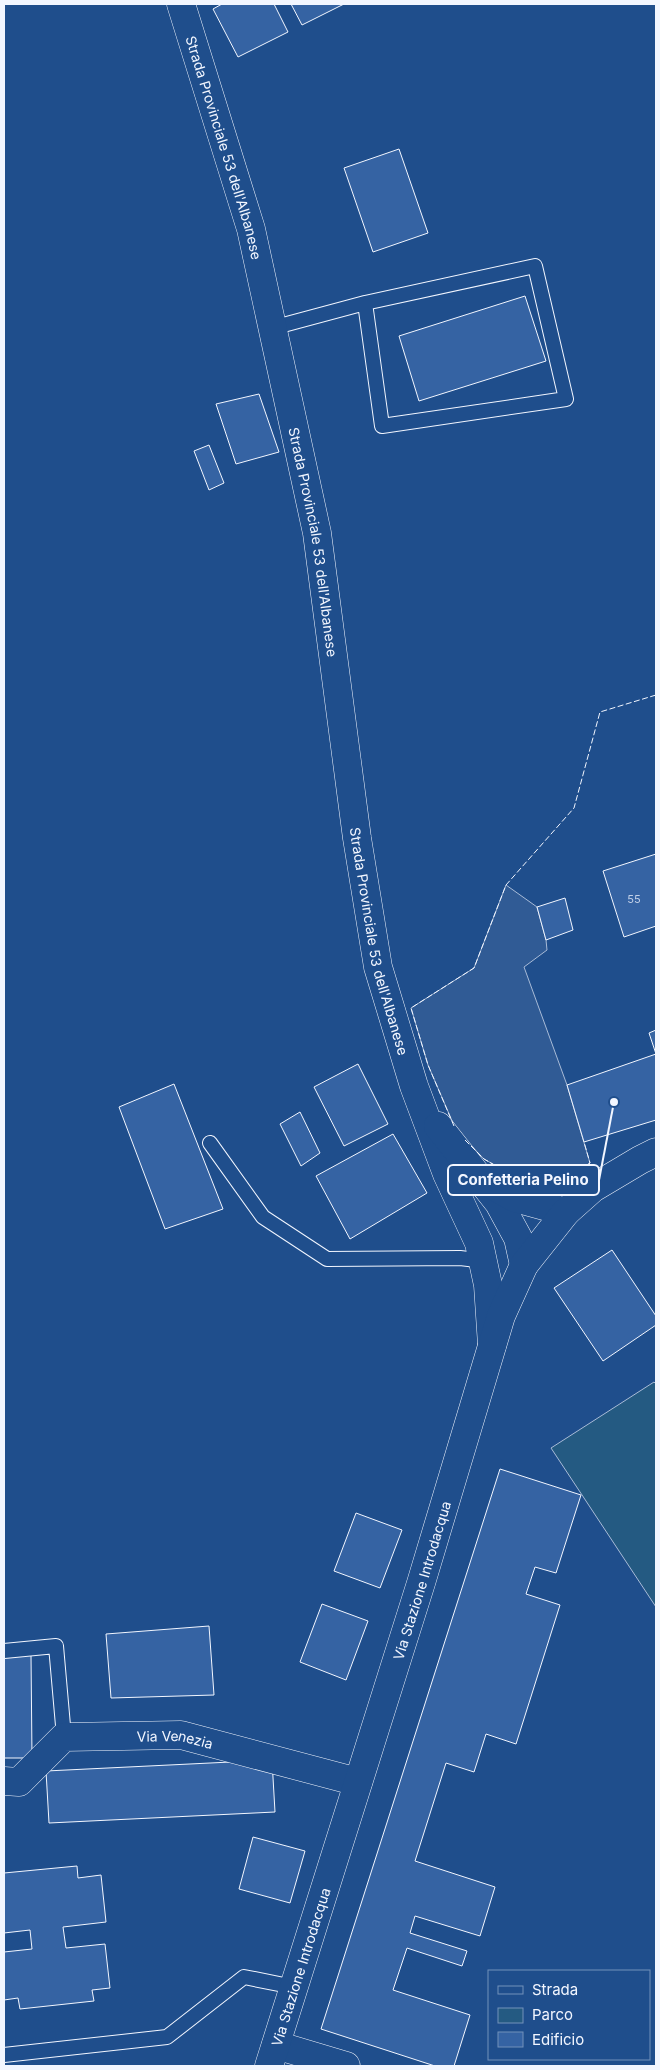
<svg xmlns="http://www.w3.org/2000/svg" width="660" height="2070" font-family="Inter,sans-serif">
	<rect width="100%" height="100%" fill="#1f4e8c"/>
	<polygon fill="#245a82" stroke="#a8bbd7" points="654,1382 656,1384 656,1607 551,1448"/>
	<polygon fill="#305b95" stroke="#a8bbd7" points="506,885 537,907 546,940 547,950 524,967 567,1085 590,1163 552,1189 526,1183 484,1159 456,1130 428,1065 411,1008 474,968"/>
	<g fill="#3563a3" stroke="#f2f6ff">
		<polygon points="222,4 274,4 288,32 238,57 213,9"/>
		<polygon points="291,4 344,4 302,25"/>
		<polygon points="399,149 428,233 373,252 344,168"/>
		<polygon points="525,296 546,361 419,401 399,336"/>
		<polygon points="259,394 279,452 236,464 216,404"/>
		<polygon points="209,445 224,483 209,490 194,451"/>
		<polygon points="656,854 656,926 624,937 603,871"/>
		<polygon points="565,898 573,930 546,940 537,907"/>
		<polygon points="656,1030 656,1120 584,1142 567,1085 656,1054 649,1033"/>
		<polygon points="358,1064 388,1124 344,1146 314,1087"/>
		<polygon points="174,1084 223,1209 165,1229 119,1107"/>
		<polygon points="300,1112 320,1153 301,1166 280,1124"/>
		<polygon points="393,1134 427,1193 350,1239 316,1176"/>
		<polygon points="612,1250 656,1316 656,1325 603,1361 554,1288"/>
		<polygon points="500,1469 581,1495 556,1573 535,1567 526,1594 560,1605 516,1744 486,1734 474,1772 446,1763 415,1861 495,1887 480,1936 415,1916 410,1933 467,1951 462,1966 407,1948 393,1990 470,2015 454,2066 435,2066 321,2029"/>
		<polygon points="356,1513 402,1530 380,1588 334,1571"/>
		<polygon points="322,1604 368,1621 346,1680 300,1662"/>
		<polygon points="209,1626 214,1695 111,1698 106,1634"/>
		<polygon points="4,1655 31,1655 32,1758 4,1758"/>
		<polygon points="272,1760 275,1812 49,1823 46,1771"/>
		<polygon points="253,1837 305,1851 290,1903 239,1889"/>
		<polygon points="77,1866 78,1878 101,1875 106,1922 63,1927 66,1948 105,1944 110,1988 92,1990 94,2001 20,2009 18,1998 4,2000 4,1952 32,1949 30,1930 4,1933 4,1873"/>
	</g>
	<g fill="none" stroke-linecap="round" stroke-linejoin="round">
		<defs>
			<g id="lane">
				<polyline points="272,328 365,303 535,266 566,399 382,426 365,303"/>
				<polyline points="210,1143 263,1217 327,1259 460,1258 485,1261"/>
				<polyline points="4,1651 56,1646 64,1737"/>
				<polyline points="4,2055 167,2037 244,1977 294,1987"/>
			</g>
			<g id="street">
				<path id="s1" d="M 4,1781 L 19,1782 L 64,1737 L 181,1735 L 358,1782"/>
				<polyline points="276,2045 346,2066"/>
			</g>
			<g id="secondary">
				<path id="s2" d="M 181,4 L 251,229 L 317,533 L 357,838 L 378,967 L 414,1086 L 447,1174 L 479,1243 L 488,1285 L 492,1345"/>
				<polyline points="438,1126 499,1203 518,1238 524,1265"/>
				<polyline points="487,1182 515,1198 566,1212"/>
			</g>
			<g id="primary">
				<path id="s3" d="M 269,2066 L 421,1583 L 501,1316 L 524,1265 L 566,1212 L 593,1188 L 640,1160 L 656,1152"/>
			</g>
		</defs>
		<use href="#lane" stroke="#f2f6ff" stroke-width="16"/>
		<use href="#street" stroke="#f2f6ff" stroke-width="29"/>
		<use href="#secondary" stroke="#f2f6ff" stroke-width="29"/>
		<use href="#primary" stroke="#f2f6ff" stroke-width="29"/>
		<use href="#lane" stroke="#1f4e8c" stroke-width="14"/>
		<use href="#street" stroke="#1f4e8c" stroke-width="28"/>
		<use href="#secondary" stroke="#1f4e8c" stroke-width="28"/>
		<use href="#primary" stroke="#1f4e8c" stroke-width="28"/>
		<g stroke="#f2f6ff" stroke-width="1" stroke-dasharray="6 2.5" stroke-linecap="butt">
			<polyline points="454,1126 428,1065 411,1008 474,968 506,885 574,808 600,712 656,695"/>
			<polyline points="465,1140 484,1159 526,1183 552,1189 590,1163 584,1142"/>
		</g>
	</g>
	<g text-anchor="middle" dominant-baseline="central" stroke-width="4" stroke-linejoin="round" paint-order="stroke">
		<g font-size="11" fill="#c3d1e8">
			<text x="634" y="899">55</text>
		</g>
		<g font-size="14" fill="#f2f6ff" stroke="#1f4e8c">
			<text stroke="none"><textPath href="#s2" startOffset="150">Strada Provinciale 53 dell'Albanese</textPath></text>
			<text stroke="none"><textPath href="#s2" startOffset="555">Strada Provinciale 53 dell'Albanese</textPath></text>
			<text stroke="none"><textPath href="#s2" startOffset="960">Strada Provinciale 53 dell'Albanese</textPath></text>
			<text stroke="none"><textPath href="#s3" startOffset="509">Via Stazione Introdacqua</textPath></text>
			<text stroke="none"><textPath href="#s1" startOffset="190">Via Venezia</textPath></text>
			<text stroke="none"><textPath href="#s3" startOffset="104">Via Stazione Introdacqua</textPath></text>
		</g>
	</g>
	<path fill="none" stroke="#f2f6ff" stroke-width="2" d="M614 1102L599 1180"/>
	<circle fill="#f2f6ff" stroke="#1f4e8c" stroke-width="2" cx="614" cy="1102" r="5"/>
	<rect fill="#1f4e8c" stroke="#f2f6ff" stroke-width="2" x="448" y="1165" width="151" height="30" rx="5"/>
	<g font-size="15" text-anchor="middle" font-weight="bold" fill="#f2f6ff">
		<text x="523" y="1185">Confetteria Pelino</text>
	</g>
	<rect width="660" height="2070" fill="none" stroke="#f2f6ff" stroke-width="10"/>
	<rect x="488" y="1970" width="162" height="90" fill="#1f4e8c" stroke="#7391ba"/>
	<rect x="498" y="1986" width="25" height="8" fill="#1f4e8c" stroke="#7391ba"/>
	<text x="532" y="1995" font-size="15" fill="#f2f6ff">Strada</text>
	<rect x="498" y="2008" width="25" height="15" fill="#245a82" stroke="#7391ba"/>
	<text x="532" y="2020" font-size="15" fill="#f2f6ff">Parco</text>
	<rect x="498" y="2032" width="25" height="15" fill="#3563a3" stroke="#7391ba"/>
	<text x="532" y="2045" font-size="15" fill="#f2f6ff">Edificio</text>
</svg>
